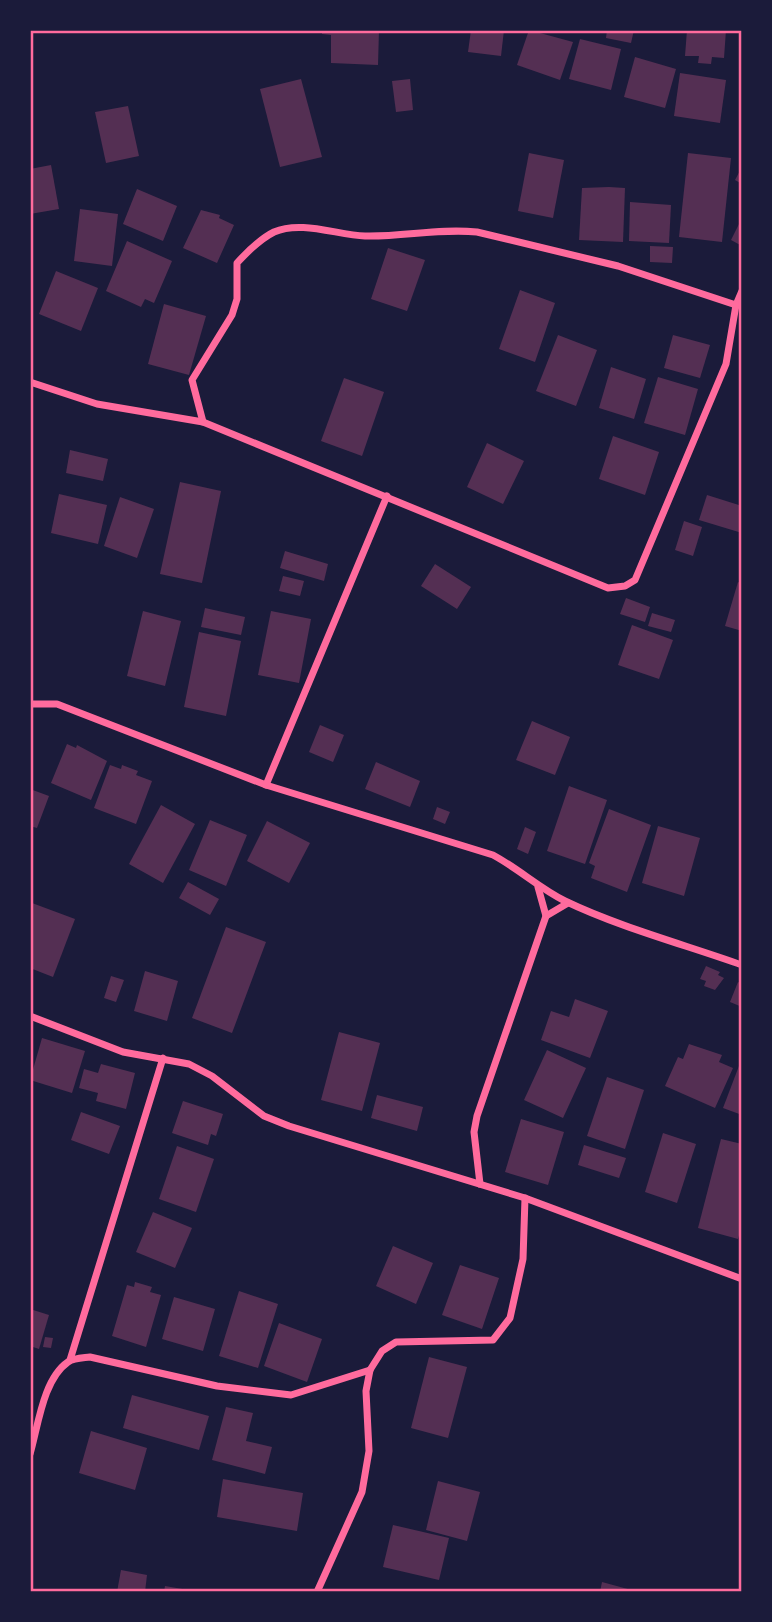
<svg xmlns="http://www.w3.org/2000/svg" width="772" height="1622" font-family="Commissioner,sans-serif">
	<rect width="100%" height="100%" fill="#1b1b3a"/>
	<g fill="#542f53">
		<polygon points="322,30 379,30 378,65 331,63 331,35 322,34"/>
		<polygon points="471,30 504,30 501,56 468,52"/>
		<polygon points="529,30 573,42 560,80 517,65"/>
		<polygon points="607,30 634,30 631,43 606,38"/>
		<polygon points="687,30 726,30 724,58 712,57 711,64 698,63 699,56 685,56"/>
		<polygon points="580,39 621,49 611,90 569,79"/>
		<polygon points="635,57 676,69 665,108 624,97"/>
		<polygon points="680,73 726,80 720,123 674,116"/>
		<polygon points="301,79 322,157 280,167 260,89"/>
		<polygon points="410,79 413,110 396,112 392,81"/>
		<polygon points="128,106 139,156 106,163 95,112"/>
		<polygon points="529,153 564,160 553,218 518,211"/>
		<polygon points="688,153 731,158 722,242 679,237"/>
		<polygon points="51,165 59,209 30,214 30,169"/>
		<polygon points="742,167 742,184 735,180"/>
		<polygon points="609,187 625,188 623,242 579,240 582,188"/>
		<polygon points="137,189 177,206 163,241 123,224"/>
		<polygon points="630,202 671,205 669,243 629,241"/>
		<polygon points="80,209 118,214 112,266 74,261"/>
		<polygon points="201,210 220,215 219,218 234,225 217,263 183,248"/>
		<polygon points="742,218 742,246 731,240"/>
		<polygon points="127,241 172,261 154,303 145,299 141,307 106,291"/>
		<polygon points="650,246 673,247 672,263 650,262"/>
		<polygon points="388,248 425,260 407,311 371,299"/>
		<polygon points="56,271 98,288 81,331 39,314"/>
		<polygon points="520,290 555,303 535,362 499,349"/>
		<polygon points="164,304 206,316 189,375 148,364"/>
		<polygon points="558,335 597,350 576,406 536,391"/>
		<polygon points="673,335 710,345 700,378 664,368"/>
		<polygon points="611,367 646,379 634,419 599,408"/>
		<polygon points="658,377 698,389 685,435 644,423"/>
		<polygon points="344,378 384,392 362,456 321,441"/>
		<polygon points="613,436 659,452 645,495 599,479"/>
		<polygon points="487,443 524,461 503,504 467,487"/>
		<polygon points="70,450 108,459 103,481 66,473"/>
		<polygon points="180,482 221,491 202,583 160,574"/>
		<polygon points="59,494 107,505 98,544 51,533"/>
		<polygon points="707,495 742,506 742,533 699,520"/>
		<polygon points="120,497 154,509 137,558 104,546"/>
		<polygon points="684,521 702,527 693,556 675,550"/>
		<polygon points="285,551 328,564 324,581 280,568"/>
		<polygon points="435,564 471,587 457,609 421,586"/>
		<polygon points="283,576 304,581 300,596 279,591"/>
		<polygon points="738,582 742,584 742,631 725,626"/>
		<polygon points="626,598 650,607 645,622 620,614"/>
		<polygon points="205,608 245,617 241,635 201,627"/>
		<polygon points="143,611 181,621 165,686 127,676"/>
		<polygon points="271,611 311,619 299,683 258,675"/>
		<polygon points="652,613 675,620 671,632 648,626"/>
		<polygon points="632,625 673,640 659,679 618,665"/>
		<polygon points="199,632 241,641 226,716 184,707"/>
		<polygon points="532,721 570,737 555,775 516,760"/>
		<polygon points="320,725 344,735 333,762 309,752"/>
		<polygon points="67,744 76,748 77,745 107,761 91,800 51,783"/>
		<polygon points="376,762 420,781 410,807 365,789"/>
		<polygon points="110,765 121,769 122,765 138,771 136,775 152,781 136,824 94,808"/>
		<polygon points="569,786 607,800 585,864 547,851"/>
		<polygon points="30,789 49,796 37,828 30,826"/>
		<polygon points="161,805 195,824 163,883 129,864"/>
		<polygon points="437,807 450,812 445,824 433,819"/>
		<polygon points="609,809 651,825 627,892 591,878 595,866 589,863"/>
		<polygon points="210,820 247,835 226,886 189,870"/>
		<polygon points="267,821 310,843 289,883 247,861"/>
		<polygon points="658,826 700,838 684,896 642,883"/>
		<polygon points="525,827 536,832 528,854 517,849"/>
		<polygon points="188,882 219,899 210,915 179,898"/>
		<polygon points="32,903 75,919 53,977 30,968"/>
		<polygon points="226,927 266,942 232,1033 192,1018"/>
		<polygon points="706,966 720,972 718,975 724,978 715,990 704,986 706,981 700,979"/>
		<polygon points="145,971 178,981 167,1021 134,1011"/>
		<polygon points="111,976 124,980 116,1002 104,998"/>
		<polygon points="738,982 742,984 742,1007 730,1002"/>
		<polygon points="575,999 608,1011 590,1058 541,1040 551,1011 569,1017"/>
		<polygon points="339,1032 380,1043 362,1111 321,1100"/>
		<polygon points="42,1038 85,1051 72,1093 30,1080"/>
		<polygon points="689,1044 722,1055 719,1062 733,1068 715,1108 665,1086 678,1057 683,1059"/>
		<polygon points="547,1050 586,1068 563,1118 524,1100"/>
		<polygon points="742,1058 742,1115 723,1108"/>
		<polygon points="101,1064 135,1073 126,1109 96,1101 98,1093 79,1088 84,1069 98,1073"/>
		<polygon points="607,1077 644,1090 625,1149 587,1136"/>
		<polygon points="377,1095 423,1107 417,1131 371,1118"/>
		<polygon points="183,1101 223,1114 216,1136 211,1134 208,1145 172,1133"/>
		<polygon points="81,1112 120,1126 109,1154 71,1140"/>
		<polygon points="521,1119 564,1132 548,1185 505,1172"/>
		<polygon points="663,1133 696,1144 677,1203 645,1192"/>
		<polygon points="721,1139 742,1144 742,1224 738,1239 698,1228"/>
		<polygon points="584,1145 626,1158 619,1178 578,1165"/>
		<polygon points="177,1146 214,1159 196,1212 159,1199"/>
		<polygon points="153,1212 192,1228 175,1268 136,1252"/>
		<polygon points="393,1246 433,1263 416,1304 376,1286"/>
		<polygon points="460,1265 499,1278 482,1329 442,1315"/>
		<polygon points="135,1282 152,1287 150,1292 161,1295 146,1347 112,1336 127,1285 134,1287"/>
		<polygon points="239,1291 278,1304 258,1368 219,1356"/>
		<polygon points="174,1297 215,1309 203,1351 162,1339"/>
		<polygon points="30,1309 49,1315 39,1349 30,1346"/>
		<polygon points="279,1323 322,1339 307,1382 264,1366"/>
		<polygon points="45,1337 53,1338 51,1348 43,1347"/>
		<polygon points="429,1357 467,1367 448,1438 411,1428"/>
		<polygon points="132,1395 209,1416 199,1450 123,1428"/>
		<polygon points="226,1407 253,1413 246,1441 272,1447 265,1474 212,1460"/>
		<polygon points="91,1431 147,1448 135,1490 79,1473"/>
		<polygon points="223,1479 303,1493 297,1531 217,1517"/>
		<polygon points="438,1481 480,1492 467,1541 426,1530"/>
		<polygon points="393,1525 449,1538 439,1580 383,1567"/>
		<polygon points="121,1570 147,1575 145,1592 117,1592"/>
		<polygon points="602,1582 635,1591 635,1592 600,1592"/>
		<polygon points="165,1586 194,1591 194,1592 164,1592"/>
	</g>
	<g fill="none" stroke-linecap="round" stroke-linejoin="round">
		<g stroke="#ff6b9d" stroke-width="7">
			<polyline points="30,382 97,404 203,422 608,588 625,586 635,580 726,364 736,305 742,291"/>
			<path d="M 203,422 L 192,380 L 232,315 L 237,299 L 237,263 C 248,251 260,239 274,232 C 301,220 337,235 365,236 C 403,237 439,228 477,232 L 618,266 L 736,305"/>
			<path d="M 30,704 L 57,704 L 266,785 L 493,855 C 519,869 539,888 565,901 C 619,927 686,945 742,965"/>
			<polyline points="266,785 387,496"/>
			<polyline points="546,916 568,903"/>
			<polyline points="30,1016 123,1052 189,1064 212,1076 264,1116 289,1126 525,1198 742,1279"/>
			<polyline points="480,1184 474,1132 477,1116 546,916 538,887"/>
			<polyline points="70,1360 163,1058"/>
			<path d="M 30,1454 C 38,1427 43,1379 68,1362 C 74,1358 83,1358 90,1357 L 217,1386 L 291,1395 L 370,1370"/>
			<polyline points="317,1592 362,1492 369,1451 366,1391 370,1370 382,1351 396,1342 493,1340 510,1318 523,1259 525,1198"/>
		</g>
	</g>
	<rect width="772" height="1622" fill="none" stroke="#1b1b3a" stroke-width="63"/>
	<rect x="32" y="32" width="708" height="1558" fill="none" stroke="#ff6b9d" stroke-width="2.5"/>
</svg>
